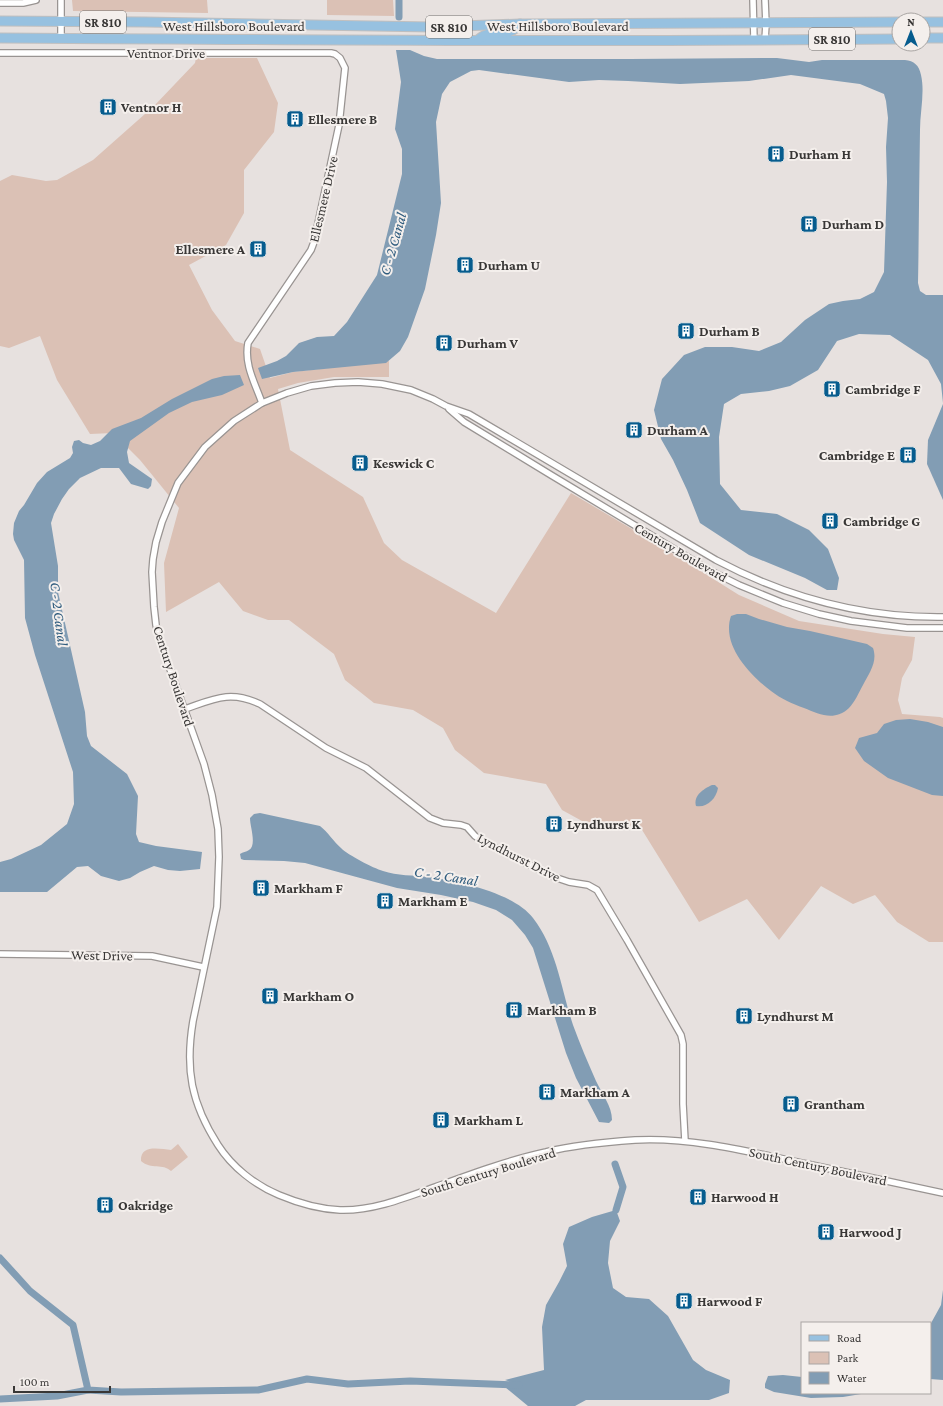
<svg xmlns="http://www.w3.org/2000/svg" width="943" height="1406" font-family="'Crimson Pro',serif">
	<rect width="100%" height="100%" fill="#e7e1df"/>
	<g fill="#dbc1b5">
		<polygon points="72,0 207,0 208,13 73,11"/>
		<polygon points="327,0 393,0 394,16 327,15"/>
		<polygon points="196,58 257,58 278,103 274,132 244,170 244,213 226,245 189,265 212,310 235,341 260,349 270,378 293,372 389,361 389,377 334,377 298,383 278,389 290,450 363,497 384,543 402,560 496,613 571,493 659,545 739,595 799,621 883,634 915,637 912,660 902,678 898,700 902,714 940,717 943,718 943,942 929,942 897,922 875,895 853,904 821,886 779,940 747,899 699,922 639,825 593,827 562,810 546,784 484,773 455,750 443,728 413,710 374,703 345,680 334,654 289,620 268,620 243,611 219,582 166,612 164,563 179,508 140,460 113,433 90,434 57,380 40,336 9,348 0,346 0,181 12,175 46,181 57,180 93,160 154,106 195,63"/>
		<path d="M 178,1144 L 188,1157 L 171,1171 C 163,1163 151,1170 141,1161 C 140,1144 160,1149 171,1150 Z"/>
	</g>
	<g fill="#829db4">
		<path d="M 396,50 L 410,50 L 424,56 L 437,59 L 630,59 L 777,58 L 809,62 L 822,60 L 905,60 C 914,61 919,65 921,75 C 925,92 920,112 920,130 C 919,181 919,232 918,283 L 920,291 L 926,295 L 943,295 L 943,403 L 941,384 L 928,360 L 890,335 L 859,334 L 837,341 L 818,370 L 790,386 L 769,391 L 741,394 L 724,404 L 719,437 L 720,484 L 741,510 L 777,514 L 809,530 L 828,549 L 839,578 L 837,590 L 827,590 L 805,578 L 749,555 L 700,523 L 687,490 L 673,460 L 661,439 L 654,410 L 662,379 L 684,355 L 705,347 L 732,347 L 759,351 L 781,342 L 805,320 L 829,304 L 843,301 L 860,299 L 874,292 L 884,272 L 887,182 L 886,147 L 888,118 L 886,101 L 884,94 L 860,84 L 791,75 L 749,81 L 680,84 L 628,81 L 599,80 L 569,82 L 479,70 L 471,71 L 450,82 L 442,94 L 436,122 L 441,203 L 436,235 L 425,289 L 408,337 L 400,351 L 386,363 L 293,372 L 262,379 L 258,368 L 277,361 L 286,356 L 299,343 L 317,337 L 334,336 L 347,322 L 377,275 L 402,174 L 402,149 L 395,129 L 401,82 Z"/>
		<polygon points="240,375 244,385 222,395 192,402 169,413 130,441 127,452 129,463 152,479 151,486 148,489 131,484 119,468 101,468 80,478 69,489 62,499 54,514 51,523 58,566 58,592 85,712 87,736 91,746 127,774 138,796 136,834 139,842 156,846 202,852 200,869 180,871 168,870 154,866 140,872 130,878 119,881 101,876 88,866 77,867 47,892 0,892 0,862 11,859 41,845 67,824 74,804 73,772 35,655 25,618 24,560 14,540 13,534 14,523 19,511 24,505 37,483 47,472 70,458 73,453 72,447 74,441 79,440 83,443 91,445 100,441 112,429 141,418 172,399 212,379 224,376"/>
		<polygon points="943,404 943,500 927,464 928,440"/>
		<path d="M 737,614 L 746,614 L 759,619 L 787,627 L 810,631 L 867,644 L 873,648 C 878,662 869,673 863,685 C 859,692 855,702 849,708 C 834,722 819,714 804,708 C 793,704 781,699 771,691 C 750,675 721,645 731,616 Z"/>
		<polygon points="910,719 928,722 943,727 943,796 932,795 888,778 864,761 855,748 859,738 877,733 884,724 896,720"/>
		<path d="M 712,785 L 715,785 L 718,788 C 716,799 707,808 696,806 C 693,796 703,789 712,785 Z"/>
		<path d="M 260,813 L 320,826 C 328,832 333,841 341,848 C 348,855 373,868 383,871 C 397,876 414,875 428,877 C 459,881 514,893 533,918 C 557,949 561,989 573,1025 C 580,1044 588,1063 596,1081 C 602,1094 612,1106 612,1120 L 609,1123 L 599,1122 L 576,1078 L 566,1053 L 533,948 L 525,935 L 512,920 L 496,910 L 473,902 L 441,895 L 397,888 L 305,863 L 284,861 L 244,860 L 241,859 L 240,854 C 243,852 246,852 249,850 C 257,845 250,827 250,818 L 254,814 Z"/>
		<polygon points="616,1210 620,1221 610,1241 608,1263 613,1288 626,1297 649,1299 668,1316 693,1360 706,1370 730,1380 729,1393 709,1400 586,1400 575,1406 528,1406 505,1387 518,1386 519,1385 505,1380 544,1370 542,1327 546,1305 559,1282 567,1266 563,1244 569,1227 592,1217"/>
		<polygon points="943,1290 943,1380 930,1379 930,1325 941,1305"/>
		<polygon points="783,1375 802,1377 802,1393 867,1393 843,1397 811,1398 774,1392 765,1388 765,1384 768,1376"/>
	</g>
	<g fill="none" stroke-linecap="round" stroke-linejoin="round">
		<g stroke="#829db4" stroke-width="7">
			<polyline points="399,17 399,0"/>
			<polyline points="615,1164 623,1187 616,1210"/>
			<polyline points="0,1258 30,1291 73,1325 88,1390 121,1392 258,1390 307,1379 348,1384 410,1381 519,1385"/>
			<polyline points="0,1399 57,1396 88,1390"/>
		</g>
		<defs>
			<g id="minor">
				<polyline points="61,0 61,38"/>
				<polyline points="753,0 754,40"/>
				<polyline points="0,3 23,3 36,0"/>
				<polyline points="765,40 766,24 765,0"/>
				<path d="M 0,53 L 331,53 L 335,54 L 340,58 L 345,68 L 339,125 L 314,242 L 311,250 L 248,343 C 244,365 255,383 262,403"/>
				<polyline points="449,409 464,422 551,475 709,570 739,585 783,603 819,614 851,621 907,628 943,628"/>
				<path d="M 943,617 C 862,618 788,598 716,560 L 469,414 L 446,406 L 433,399 L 411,390 L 382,384 L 358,382 L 335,383 L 311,386 L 287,393 L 262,403 L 234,421 L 205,447 L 178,483 L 162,522 L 156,542 L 153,559 L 152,572 L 154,607 L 156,625 L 161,644 L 204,764 L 212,795 L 218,829 L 219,857 L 217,907 L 193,1021 C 185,1069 191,1103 218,1145 C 232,1167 255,1185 279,1195 C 298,1203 319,1209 340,1210 C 372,1211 405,1198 435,1187 C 471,1174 509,1160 546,1152 C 574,1145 605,1142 635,1140 C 693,1137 750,1152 807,1164 C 852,1174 898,1183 943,1193"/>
				<path d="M 185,709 C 214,699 230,690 260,704 L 326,748 L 366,768 L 430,818 L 443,823 L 461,825 L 467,827 L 475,836 L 484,842 L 554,877 L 569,882 L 588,885 L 597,890 L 627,940 L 681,1035 L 683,1044 L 683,1104 L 685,1141"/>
				<polyline points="0,954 152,956 203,967"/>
			</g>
			<g id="primary">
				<polyline points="0,21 145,22 432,27 520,24 899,22"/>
				<polyline points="923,22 943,22"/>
				<path d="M 0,38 C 300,40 599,42 899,39"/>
				<polyline points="923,38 943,38"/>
				<path d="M 479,39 C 492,27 507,40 520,24"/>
			</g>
		</defs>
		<use href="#minor" stroke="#999492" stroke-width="8"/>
		<use href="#primary" stroke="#c0bfbf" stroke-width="11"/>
		<use href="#minor" stroke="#fff" stroke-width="5.5"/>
		<use href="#primary" stroke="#97c1e0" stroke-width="9"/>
	</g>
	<defs>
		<symbol id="building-square" viewBox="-11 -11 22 22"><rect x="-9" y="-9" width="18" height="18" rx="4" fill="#065c8e" stroke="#f4efec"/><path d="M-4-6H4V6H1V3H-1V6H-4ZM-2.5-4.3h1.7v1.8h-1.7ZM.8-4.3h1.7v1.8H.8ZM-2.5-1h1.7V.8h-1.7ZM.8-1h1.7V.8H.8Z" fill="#fff"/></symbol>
	</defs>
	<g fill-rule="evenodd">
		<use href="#building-square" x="98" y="97" width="20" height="20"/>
		<use href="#building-square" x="285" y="109" width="20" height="20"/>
		<use href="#building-square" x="766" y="144" width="20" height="20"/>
		<use href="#building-square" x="799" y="214" width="20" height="20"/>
		<use href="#building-square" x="248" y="239" width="20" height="20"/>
		<use href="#building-square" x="455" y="255" width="20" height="20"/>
		<use href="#building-square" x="676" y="321" width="20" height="20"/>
		<use href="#building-square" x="434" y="333" width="20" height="20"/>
		<use href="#building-square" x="822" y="379" width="20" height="20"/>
		<use href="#building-square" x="624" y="420" width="20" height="20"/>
		<use href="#building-square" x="898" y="445" width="20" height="20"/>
		<use href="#building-square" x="350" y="453" width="20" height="20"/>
		<use href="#building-square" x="820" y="511" width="20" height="20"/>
		<use href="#building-square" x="544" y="814" width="20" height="20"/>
		<use href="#building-square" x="251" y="878" width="20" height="20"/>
		<use href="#building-square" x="375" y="891" width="20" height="20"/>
		<use href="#building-square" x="260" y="986" width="20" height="20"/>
		<use href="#building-square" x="504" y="1000" width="20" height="20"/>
		<use href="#building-square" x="734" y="1006" width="20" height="20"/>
		<use href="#building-square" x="537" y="1082" width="20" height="20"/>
		<use href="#building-square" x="781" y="1094" width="20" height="20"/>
		<use href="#building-square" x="431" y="1110" width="20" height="20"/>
		<use href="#building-square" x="688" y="1187" width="20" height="20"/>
		<use href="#building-square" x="95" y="1195" width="20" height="20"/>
		<use href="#building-square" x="816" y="1222" width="20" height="20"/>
		<use href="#building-square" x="674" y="1291" width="20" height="20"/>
	</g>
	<g text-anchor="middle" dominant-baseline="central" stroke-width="4" stroke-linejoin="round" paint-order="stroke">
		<g fill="#f4efec" stroke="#716e6d" stroke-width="1">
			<rect x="80" y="11" width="46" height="22" rx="3"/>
			<rect x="426" y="16" width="46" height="22" rx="3"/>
			<rect x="809" y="28" width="46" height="22" rx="3"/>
		</g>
		<g font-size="13" font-weight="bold" fill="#393736">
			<text x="103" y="22">SR 810</text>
			<text x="449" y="27">SR 810</text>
			<text x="832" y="39">SR 810</text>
		</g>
		<g font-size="14" fill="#393736" stroke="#f4efec">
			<text x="234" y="26">West Hillsboro Boulevard</text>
			<text x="558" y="26">West Hillsboro Boulevard</text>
			<text x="166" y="53">Ventnor Drive</text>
			<text transform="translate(323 199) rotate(-77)">Ellesmere Drive</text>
			<text transform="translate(681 552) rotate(30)">Century Boulevard</text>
			<text transform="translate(174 676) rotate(72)">Century Boulevard</text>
			<text transform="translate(519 857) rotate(27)">Lyndhurst Drive</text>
			<text transform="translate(102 955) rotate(1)">West Drive</text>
			<text transform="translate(818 1166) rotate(12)">South Century Boulevard</text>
			<text transform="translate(488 1172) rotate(-17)">South Century Boulevard</text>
		</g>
		<g font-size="14" font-weight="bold" fill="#393736" stroke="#f4efec" text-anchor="start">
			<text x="121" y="107">Ventnor H</text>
			<text x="308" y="119">Ellesmere B</text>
			<text x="789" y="154">Durham H</text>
			<text x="822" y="224">Durham D</text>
			<text x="245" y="249" text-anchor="end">Ellesmere A</text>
			<text x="478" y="265">Durham U</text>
			<text x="699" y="331">Durham B</text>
			<text x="457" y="343">Durham V</text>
			<text x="845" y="389">Cambridge F</text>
			<text x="647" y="430">Durham A</text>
			<text x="895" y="455" text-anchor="end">Cambridge E</text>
			<text x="373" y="463">Keswick C</text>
			<text x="843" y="521">Cambridge G</text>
			<text x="567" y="824">Lyndhurst K</text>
			<text x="274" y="888">Markham F</text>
			<text x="398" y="901">Markham E</text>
			<text x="283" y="996">Markham O</text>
			<text x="527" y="1010">Markham B</text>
			<text x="757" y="1016">Lyndhurst M</text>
			<text x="560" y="1092">Markham A</text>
			<text x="804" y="1104">Grantham</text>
			<text x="454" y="1120">Markham L</text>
			<text x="711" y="1197">Harwood H</text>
			<text x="118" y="1205">Oakridge</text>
			<text x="839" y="1232">Harwood J</text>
			<text x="697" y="1301">Harwood F</text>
		</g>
		<g font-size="15" font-style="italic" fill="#2f5c7e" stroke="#f4efec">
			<text transform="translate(393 244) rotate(-74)">C - 2 Canal</text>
			<text transform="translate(59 614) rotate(83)">C - 2 Canal</text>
			<text transform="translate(446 876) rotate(9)">C - 2 Canal</text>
		</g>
	</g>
	<rect x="801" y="1322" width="130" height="72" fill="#f4efec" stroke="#a9a5a3"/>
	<rect x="809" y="1335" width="20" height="6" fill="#97c1e0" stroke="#a9a5a3"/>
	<text x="837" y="1342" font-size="12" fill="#393736">Road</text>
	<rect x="809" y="1352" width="20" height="12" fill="#dbc1b5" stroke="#a9a5a3"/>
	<text x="837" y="1362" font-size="12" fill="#393736">Park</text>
	<rect x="809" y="1372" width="20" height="12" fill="#829db4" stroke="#a9a5a3"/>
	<text x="837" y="1382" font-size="12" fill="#393736">Water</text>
	<g transform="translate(911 32)"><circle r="19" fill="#f4efec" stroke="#a9a5a3"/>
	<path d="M0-3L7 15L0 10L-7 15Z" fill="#065c8e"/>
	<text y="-6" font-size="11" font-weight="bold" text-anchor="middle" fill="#393736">N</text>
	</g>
	<path d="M14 1386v6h96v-6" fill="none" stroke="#393736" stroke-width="2"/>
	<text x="20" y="1386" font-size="12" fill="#393736" stroke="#f4efec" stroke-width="3" paint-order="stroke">100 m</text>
</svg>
